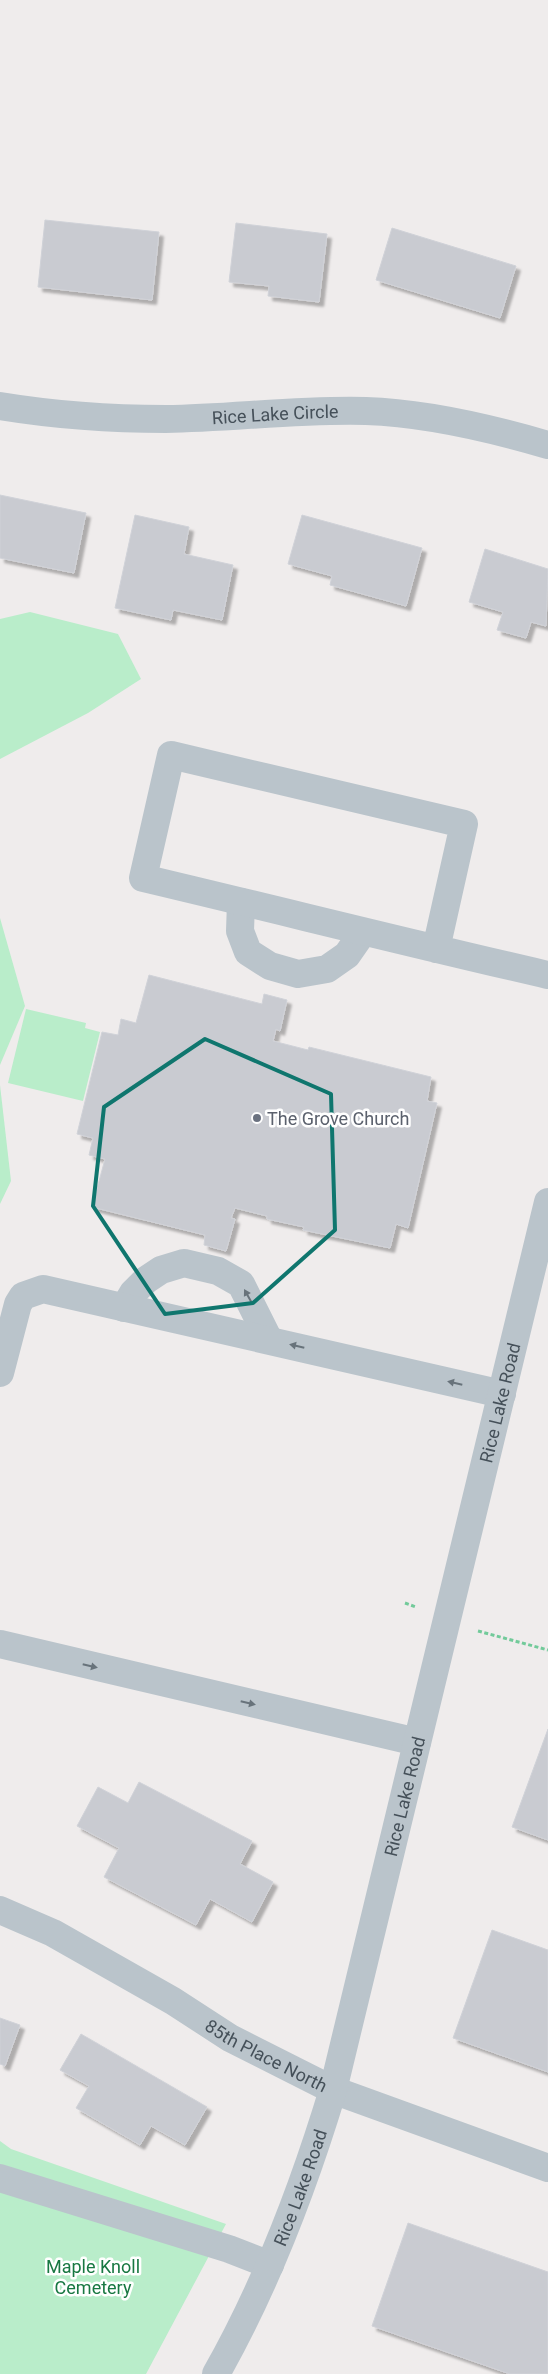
<svg xmlns="http://www.w3.org/2000/svg" width="548" height="2374" font-family="Roboto,sans-serif">
	<defs>
		<filter id="shadow"><feDropShadow dx="4.5" dy="4.5" stdDeviation="1" flood-color="#0004"/></filter>
	</defs>
	<rect width="100%" height="100%" fill="#efecec"/>
	<g fill="#b9edca">
		<polygon points="30,612 118,634 141,679 88,713 0,759 0,619"/>
		<polygon points="0,918 25,1006 0,1065"/>
		<polygon points="26,1009 86,1023 85,1028 100,1032 83,1101 8,1083"/>
		<polygon points="0,1085 11,1181 0,1204"/>
		<polygon points="0,2141 11,2149 226,2224 146,2374 0,2374"/>
	</g>
	<g fill="#c9cbd1" stroke="#d0d2d8" filter="url(#shadow)">
		<polygon points="45,220 159,232 152,300 38,287"/>
		<polygon points="236,223 327,234 319,302 268,296 269,286 229,282"/>
		<polygon points="392,228 516,266 500,318 376,280"/>
		<polygon points="0,495 86,513 74,573 0,558"/>
		<polygon points="135,515 189,527 184,554 233,565 222,620 173,610 171,620 115,608"/>
		<polygon points="302,515 422,548 406,606 330,585 332,576 288,564"/>
		<polygon points="485,549 548,569 546,626 531,622 526,638 497,630 503,612 469,602"/>
		<polygon points="149,975 262,1004 264,994 287,1000 280,1031 276,1029 273,1041 308,1050 309,1047 431,1077 427,1101 437,1103 408,1228 396,1224 390,1248 303,1230 304,1227 267,1219 267,1216 235,1208 231,1218 235,1219 226,1251 204,1245 205,1235 92,1207 105,1159 89,1155 93,1138 77,1134 102,1032 118,1035 121,1019 136,1023"/>
		<polygon points="548,1729 548,1840 512,1827"/>
		<polygon points="139,1782 252,1841 240,1864 273,1882 252,1922 210,1899 196,1925 104,1877 119,1848 77,1826 98,1787 128,1803"/>
		<polygon points="492,1930 548,1950 548,2072 453,2038"/>
		<polygon points="0,2018 20,2025 5,2066 0,2064"/>
		<polygon points="81,2034 207,2107 185,2145 151,2126 140,2145 76,2108 89,2086 60,2070"/>
		<polygon points="408,2223 548,2272 548,2374 510,2374 372,2326"/>
	</g>
	<g fill="none" stroke-linecap="round" stroke-linejoin="round">
		<g stroke="#72ca9a" stroke-width="3" stroke-dasharray="4 2.5" stroke-linecap="butt">
			<polyline points="405,1603 416,1607"/>
			<polyline points="478,1631 548,1650"/>
		</g>
		<g stroke="#bac4cb" stroke-width="28">
			<path id="s1" d="M 0,406 C 55,415 110,419 166,419 C 233,418 299,409 366,411 C 427,413 490,428 548,445"/>
			<polyline points="241,902 240,931 248,952 270,966 298,974 327,969 347,955 363,932"/>
			<path d="M 436,949 L 464,824 L 171,755 L 143,878 C 278,910 413,944 548,975"/>
			<polyline points="124,1308 133,1293 146,1280 161,1270 184,1263 218,1271 241,1284 269,1340"/>
			<polyline points="0,1373 18,1304 23,1296 43,1289 502,1394"/>
			<polyline points="0,1644 417,1742"/>
			<path id="s2" d="M 0,1910 L 53,1933 L 173,2001 L 230,2038 L 333,2090 L 548,2168"/>
			<polyline points="0,2178 229,2249 270,2265"/>
			<path id="s3" d="M 216,2374 C 267,2284 303,2189 333,2090 L 548,1202"/>
		</g>
	</g>
	<defs><path id="oneway-solid" d="M-6-.8H1V-3.2L6.5 0L1 3.2V.8H-6Z" transform="scale(1.25)"/></defs>
	<g fill="#68737b">
		<use href="#oneway-solid" transform="translate(248 1296) rotate(-119)"/>
		<use href="#oneway-solid" transform="translate(297 1346) rotate(-167)"/>
		<use href="#oneway-solid" transform="translate(455 1383) rotate(-167)"/>
		<use href="#oneway-solid" transform="translate(90 1666) rotate(13)"/>
		<use href="#oneway-solid" transform="translate(248 1703) rotate(13)"/>
	</g>
	<path fill="none" stroke="#0f766e" stroke-width="4" stroke-linejoin="round" d="M 205,1039 L 331,1094 L 335,1230 L 253,1303 L 165,1314 L 93,1206 L 104,1107 Z"/>
	<circle fill="#6b7280" stroke="#fff" stroke-width="2" cx="257" cy="1118" r="5"/>
	<g text-anchor="middle" dominant-baseline="central" stroke-width="5" stroke-linejoin="round" paint-order="stroke">
		<g font-size="18" fill="#455059" stroke="#fff">
			<text stroke="none"><textPath href="#s1" startOffset="276">Rice Lake Circle</textPath></text>
			<text stroke="none"><textPath href="#s3" startOffset="1015">Rice Lake Road</textPath></text>
			<text stroke="none"><textPath href="#s3" startOffset="610">Rice Lake Road</textPath></text>
			<text stroke="none"><textPath href="#s2" startOffset="304">85th Place North</textPath></text>
			<text stroke="none"><textPath href="#s3" startOffset="205">Rice Lake Road</textPath></text>
		</g>
		<g font-size="18" fill="#5b616d" stroke="#fff" text-anchor="start">
			<text x="267" y="1118">The Grove Church</text>
		</g>
		<g font-size="18" fill="#187842" stroke="#fff">
			<text x="93" y="2266">Maple Knoll<tspan x="93" dy="21">Cemetery</tspan></text>
		</g>
	</g>
</svg>
